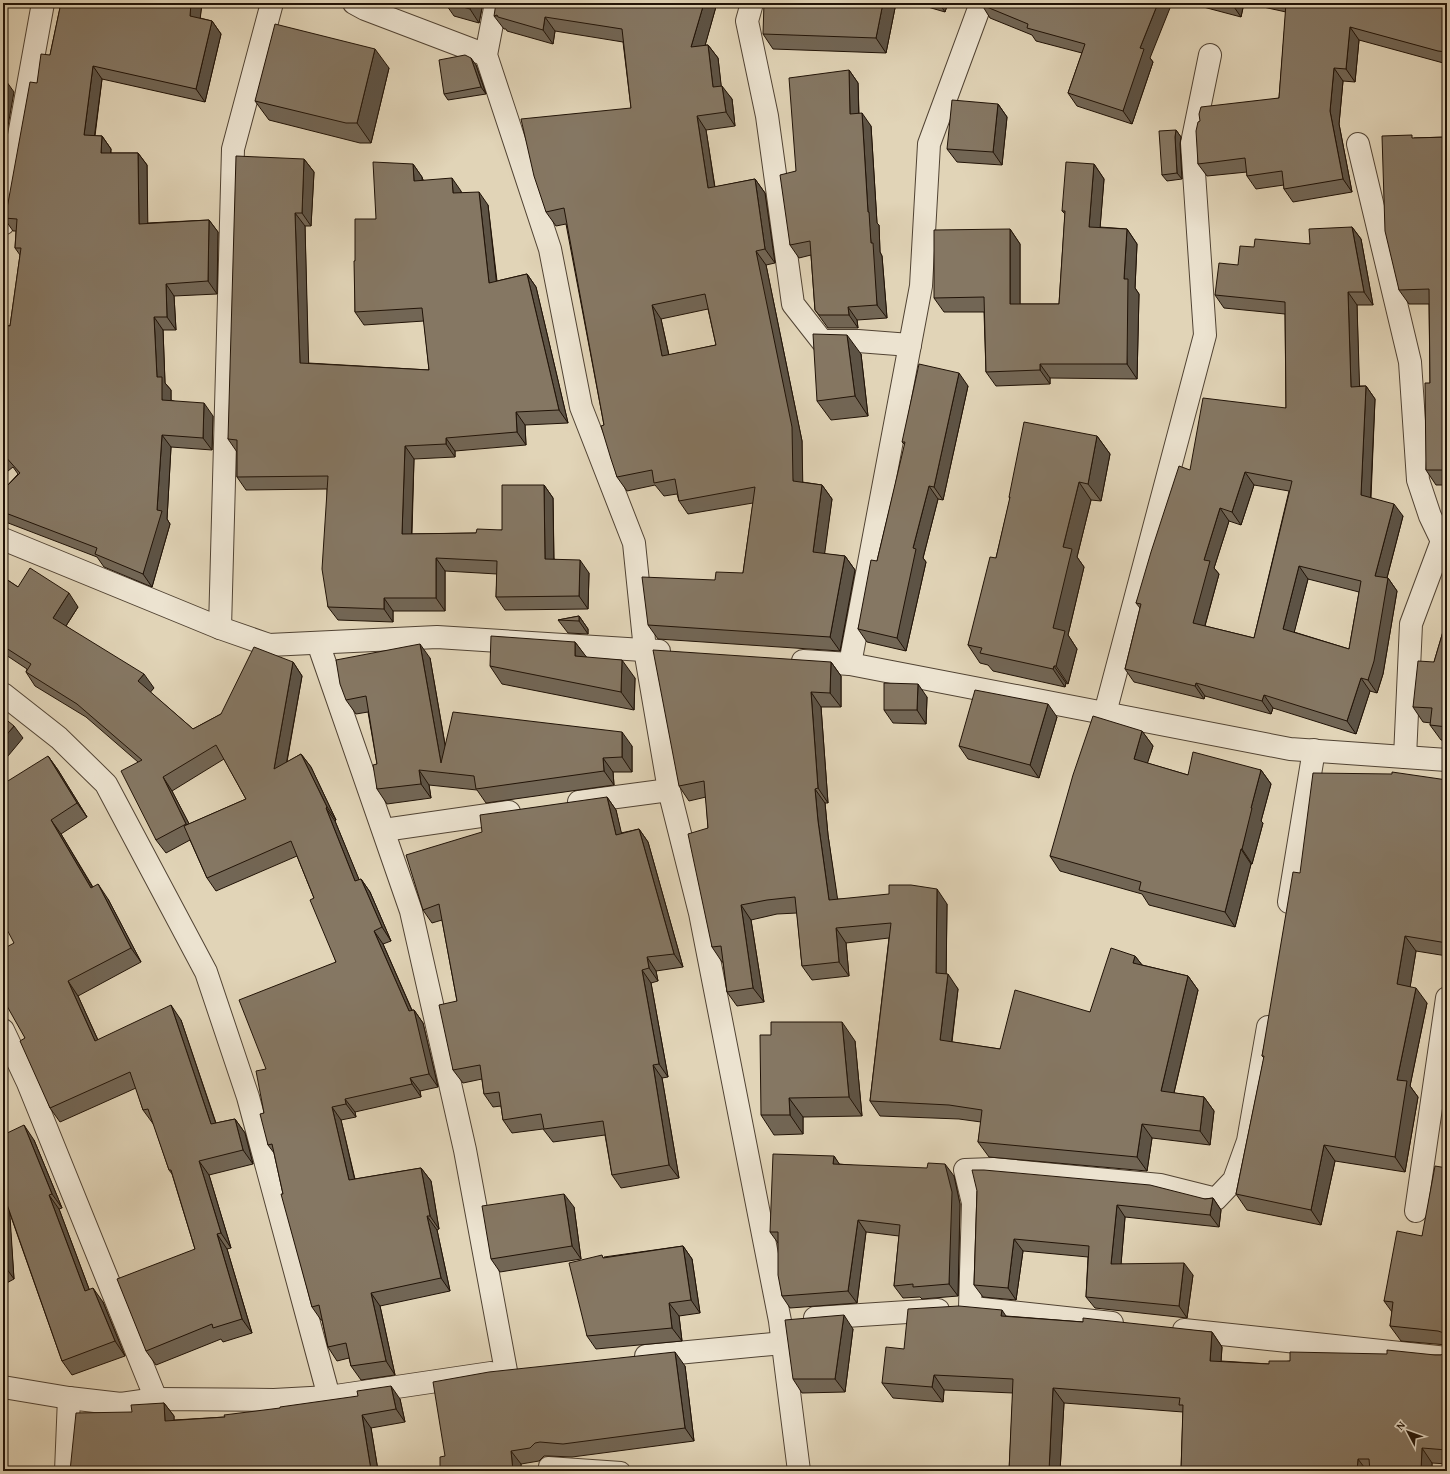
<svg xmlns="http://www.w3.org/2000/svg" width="1450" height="1474" font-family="'Gentium Book Plus',serif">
	<rect width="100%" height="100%" fill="#e1d4b7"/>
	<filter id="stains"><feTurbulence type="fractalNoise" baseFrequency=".005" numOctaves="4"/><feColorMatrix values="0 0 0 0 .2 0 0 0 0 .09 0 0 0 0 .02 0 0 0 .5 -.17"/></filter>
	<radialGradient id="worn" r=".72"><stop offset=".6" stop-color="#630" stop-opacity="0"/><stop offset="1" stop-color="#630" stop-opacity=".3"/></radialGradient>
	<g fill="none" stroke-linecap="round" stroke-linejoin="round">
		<defs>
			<polyline id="lane" points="548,1466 621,1471"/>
			<g id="street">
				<polyline points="354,3 365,9 486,55"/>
				<polyline points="496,3 486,55 550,249 581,407 634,543 645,650 669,790 700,913 780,1321 799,1471"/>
				<polyline points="752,3 747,21 767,116 793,304 822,341 858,341 910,345"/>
				<polyline points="1358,144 1410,362 1418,480 1430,516 1442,541 1411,624 1405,757"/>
				<polyline points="3,224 43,3"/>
				<polyline points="3,539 220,628 269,645 437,637 659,651"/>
				<polyline points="220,628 233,149 272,3"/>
				<polyline points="318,643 411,911 465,1150 506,1371"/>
				<polyline points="803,661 850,664 1290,749 1447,760"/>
				<polyline points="850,664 921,286 929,144 981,3"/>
				<polyline points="3,694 59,738 106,784 206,972 248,1097 329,1397"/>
				<polyline points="1105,713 1205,335 1192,143 1210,55"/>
				<polyline points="579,802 669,790"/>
				<polyline points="384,830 509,812"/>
				<polyline points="1289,902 1314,750"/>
				<polyline points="3,1030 28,1083 156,1399"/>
				<polyline points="1416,1211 1447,998"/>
				<polyline points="970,1308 973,1203 965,1170 993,1169 1160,1185 1216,1199 1234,1180 1248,1141 1268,1027"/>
				<polyline points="973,1308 1112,1323"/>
				<polyline points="815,1318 938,1310"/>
				<polyline points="1184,1330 1447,1358"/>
				<polyline points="646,1356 783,1343"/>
				<polyline points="3,1387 69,1398 121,1404 156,1399 274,1400 329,1397 491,1373"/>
				<polyline points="66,1471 69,1398"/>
			</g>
		</defs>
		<use href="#lane" stroke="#514333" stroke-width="20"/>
		<use href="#street" stroke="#514333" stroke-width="24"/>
		<use href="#lane" stroke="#ece3d0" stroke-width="18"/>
		<use href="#street" stroke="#ece3d0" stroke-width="22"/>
	</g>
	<g fill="#726655" stroke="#211307" fill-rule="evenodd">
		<polygon points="61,3 202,3 200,18 212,21 221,34 205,102 102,79 95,136 102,136 111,149 111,153 138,153 147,165 147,223 209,220 218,232 217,294 174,296 176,330 163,330 165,383 171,390 171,400 213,416 212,450 171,447 167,519 170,524 152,587 104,567 97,557 3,521 3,490 18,474 13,467 3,475 3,325 10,326 20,255 15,248 16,231 13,231 4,218 6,214 37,83 50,55"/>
		<polygon points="445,3 483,3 479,23 454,16"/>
		<path d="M 717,3 L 705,45 L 708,45 L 718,58 L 721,86 L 732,99 L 735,126 L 706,130 L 715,187 L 755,179 L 765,193 L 775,263 L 766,265 L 802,441 L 802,482 L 822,485 L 832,499 L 824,554 L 845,556 L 855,570 L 840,651 L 658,639 L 648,625 L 715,580 L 743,573 L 753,503 L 688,514 L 679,501 L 677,494 L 664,496 L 655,485 L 627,491 L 617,477 L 604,425 L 566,224 L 556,226 L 546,212 L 631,108 L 623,42 L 555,31 L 553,44 L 507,31 L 506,29 L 504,29 L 494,16 ZM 708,309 L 716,345 L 669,355 L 661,319 Z"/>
		<polygon points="896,3 886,53 773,49 763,34"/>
		<polygon points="914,3 948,3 945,12"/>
		<polygon points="1180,3 1244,3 1241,17 1192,4 1191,6"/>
		<polygon points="1245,3 1447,3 1447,64 1359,40 1355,82 1343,81 1339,124 1352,192 1293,202 1284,189 1284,185 1256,189 1247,176 1247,172 1207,176 1198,164 1200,121 1279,98 1286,12"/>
		<polygon points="982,5 1150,58 1153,62 1132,124 1077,106 1068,93 1082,53 1036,41 1032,35 990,18"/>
		<polygon points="476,65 486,94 448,100 444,94"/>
		<polygon points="389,68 371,143 360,143 269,120 255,101"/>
		<polygon points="849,70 858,83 859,113 871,126 877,223 879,225 880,252 882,256 887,318 857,320 858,328 828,328 815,310 811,255 799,258 790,245 796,171"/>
		<polygon points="998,104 1007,117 1002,165 957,162 947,149"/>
		<polygon points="1176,130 1181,137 1180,144 1182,179 1167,181 1162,175"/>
		<polygon points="1447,137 1447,485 1436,485 1426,470 1430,383 1429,304 1409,304 1399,290 1414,138"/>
		<polygon points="304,159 314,172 311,226 305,226 308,363 429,370 424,321 364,325 355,312 355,261 376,219 413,164 422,177 423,180 461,191 461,193 488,205 497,281 527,274 536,287 568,423 525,425 526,445 455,451 455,457 414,459 412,534 476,533 502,530 544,485 553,498 554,559 589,573 588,609 505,610 496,597 497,574 445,571 445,611 393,611 393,622 338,620 328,607 327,489 246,490 237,477 237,452 228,439"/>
		<polygon points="1094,164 1104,179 1100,227 1127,229 1137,244 1135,288 1139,294 1137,379 1050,378 1050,384 996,386 986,372 984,312 944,312 934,298 1010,229 1020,244 1020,304 1059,304 1065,214 1062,211"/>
		<path d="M 1352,227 L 1361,239 L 1373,305 L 1357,305 L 1359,386 L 1366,386 L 1375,399 L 1371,498 L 1403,516 L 1387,578 L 1388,578 L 1397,591 L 1383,674 L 1377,693 L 1370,691 L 1356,734 L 1273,708 L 1271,714 L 1205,696 L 1204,699 L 1134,682 L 1125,669 L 1140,608 L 1136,603 L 1190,470 L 1286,408 L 1285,314 L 1224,308 L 1215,295 L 1238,265 L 1254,247 L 1310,244 ZM 1254,485 L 1289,491 L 1254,638 L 1205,626 L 1219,574 L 1214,568 L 1229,521 L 1241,525 ZM 1308,579 L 1359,592 L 1349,649 L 1294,632 Z"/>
		<polygon points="861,354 868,416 831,420 817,401"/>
		<polygon points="968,386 943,500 938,499 923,558 926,562 906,651 867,642 858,629 877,561 905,445 902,442"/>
		<polygon points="1097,436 1110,454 1101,501 1091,500 1077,557 1084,567 1068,635 1077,649 1068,684 1066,683 1065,687 993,671 988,665 980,663 968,645 996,558 1010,499 1009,497"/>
		<path d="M 3,577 L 18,587 L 78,607 L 66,626 L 154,688 L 150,692 L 193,729 L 221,714 L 293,662 L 302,676 L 287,762 L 301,754 L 311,767 L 336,820 L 335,821 L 359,880 L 361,879 L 370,892 L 391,941 L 383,944 L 412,1010 L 414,1010 L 423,1023 L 438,1087 L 420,1091 L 421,1097 L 355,1112 L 356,1117 L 341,1120 L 355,1179 L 421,1168 L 431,1181 L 439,1229 L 437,1230 L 450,1291 L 380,1306 L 395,1375 L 361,1380 L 351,1366 L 349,1358 L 337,1361 L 328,1347 L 322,1320 L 321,1320 L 312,1307 L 283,1194 L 274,1153 L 268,1145 L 264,1113 L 266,1069 L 336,962 L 314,898 L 297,856 L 216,891 L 207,878 L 190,840 L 166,853 L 156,840 L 138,762 L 86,717 L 35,686 L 26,672 L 27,669 L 3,653 ZM 224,759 L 246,799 L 189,824 L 172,791 Z"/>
		<polygon points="579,616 588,629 588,634 568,633 558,620"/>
		<polygon points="1447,618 1447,741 1441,740 1430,725 1431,723 1423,722 1413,707 1434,662"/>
		<polygon points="575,642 586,657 635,678 634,710 502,684 490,666"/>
		<polygon points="430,658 445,744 632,746 632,772 613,772 614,785 486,803 477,790 429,785 431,798 387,804 377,789 377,764 368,712 356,714 346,700"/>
		<polygon points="831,662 841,676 841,707 821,707 828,803 825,803 828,835 837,899 947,904 946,974 958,989 952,1042 1000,1049 1090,1012 1135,956 1142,965 1188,976 1198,990 1174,1093 1204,1097 1214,1111 1210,1145 1152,1138 1147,1171 989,1157 978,1142 981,1122 959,1119 880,1116 870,1101 889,938 846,943 849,976 812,980 802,966 797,913 777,914 751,920 764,1002 737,1006 727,992 723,962 722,962 712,947 708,828 706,797 689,801 679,786"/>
		<polygon points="927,697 926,724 893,723 884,710"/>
		<polygon points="1057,717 1039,778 968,759 959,746"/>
		<polygon points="1142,731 1153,746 1147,763 1188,775 1261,770 1271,784 1261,821 1263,823 1252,864 1251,864 1235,927 1149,905 1142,894 1060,871 1050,856"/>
		<polygon points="48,756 58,770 87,817 61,834 93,887 108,899 141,962 78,996 98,1040 181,1020 216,1123 235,1119 245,1133 253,1164 209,1175 231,1248 227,1249 252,1333 223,1342 221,1339 156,1365 146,1351 195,1249 172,1174 169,1170 154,1125 143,1110 136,1088 60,1122 50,1108 25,1038 14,943"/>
		<polygon points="1447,780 1447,956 1416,951 1410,987 1427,1003 1410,1086 1418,1097 1405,1172 1335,1161 1321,1225 1247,1210 1236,1194 1264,1058 1262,1056 1300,873"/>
		<polygon points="607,797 616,810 621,833 639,829 648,842 683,967 656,971 658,981 651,983 668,1077 662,1078 679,1178 621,1188 612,1175 605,1135 553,1142 543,1129 512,1133 503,1120 501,1106 493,1107 484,1094 482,1079 463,1083 453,1070 457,1001 442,920 432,923 423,910"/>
		<polygon points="855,1041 862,1116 803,1117 803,1134 774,1135 761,1115"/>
		<polygon points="3,1135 34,1140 62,1208 59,1209 89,1289 103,1302 125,1356 72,1375 62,1361 9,1211 14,1279 3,1285"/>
		<polygon points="834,1156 839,1164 954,1176 960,1204 958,1296 922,1299 920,1297 903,1298 894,1286 899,1236 866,1232 857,1303 790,1308 782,1296 778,1243 770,1232"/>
		<polygon points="1447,1168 1447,1345 1401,1341 1390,1326 1392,1312 1384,1301 1422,1236"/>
		<polygon points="977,1191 1205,1199 1213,1198 1221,1210 1219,1227 1125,1217 1121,1264 1193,1275 1187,1318 1095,1308 1086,1297 1088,1257 1023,1251 1016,1300 983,1297 974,1285"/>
		<polygon points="574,1207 581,1259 500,1272 491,1259"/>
		<polygon points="683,1246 692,1259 700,1313 679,1316 682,1341 596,1349 587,1336 604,1257"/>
		<polygon points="1006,1316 1212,1332 1222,1347 1221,1361 1269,1364 1290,1361 1435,1355 1441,1355 1446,1351 1447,1349 1447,1464 1432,1463 1432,1471 1181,1471 1183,1412 1064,1403 1060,1471 1009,1471 1013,1393 944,1390 943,1402 893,1398 882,1383 904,1349"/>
		<polygon points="853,1329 845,1392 802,1393 793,1379"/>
		<polygon points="685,1366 694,1441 572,1457 549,1456 544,1456 539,1461 521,1464 521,1471 70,1471 132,1412 164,1403 174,1416 174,1420 225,1417 400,1399 405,1422 371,1428 378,1470 440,1468 445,1456"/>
	</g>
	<g fill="#5d5345" stroke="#211307">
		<polygon points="191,3 202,3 199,29 190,16"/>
		<polygon points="471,3 483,3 479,23 470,9"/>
		<polygon points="704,3 717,3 701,60 691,47"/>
		<polygon points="883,3 896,3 886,53 876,38"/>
		<polygon points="939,3 948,3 945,12"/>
		<polygon points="1158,3 1172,3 1150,58 1153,62 1132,124 1123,111 1140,48"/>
		<polygon points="1232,3 1244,3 1241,17 1232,4"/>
		<polygon points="545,17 555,31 553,44 543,30"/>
		<polygon points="212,21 221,34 205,102 196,89"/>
		<polygon points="1350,27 1359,40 1355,82 1346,69"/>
		<polygon points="708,45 718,58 723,101 713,87"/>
		<polygon points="375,49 389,68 371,143 357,123"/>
		<polygon points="471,58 476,65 486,94 481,87"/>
		<polygon points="93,66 102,79 93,147 84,135"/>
		<polygon points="1334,68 1343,81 1339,124 1352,192 1343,179 1330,111"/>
		<polygon points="849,70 858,83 859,127 850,114"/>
		<polygon points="4,78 14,92 3,154 3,86"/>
		<polygon points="722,86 732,99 735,126 726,112"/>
		<polygon points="998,104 1007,117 1002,165 993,152"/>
		<polygon points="862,113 871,126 877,223 879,225 880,252 882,256 887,318 877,305 868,212"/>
		<polygon points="697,116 706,130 717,202 708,188"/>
		<polygon points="1176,130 1181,137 1180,144 1182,179 1177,173 1175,137"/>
		<polygon points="102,136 111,149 109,165 101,153"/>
		<polygon points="138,153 147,165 148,236 139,224"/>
		<polygon points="304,159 314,172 311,226 302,213"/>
		<polygon points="413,164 422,177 423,194 414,181"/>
		<polygon points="1094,164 1104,179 1099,241 1089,227"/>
		<polygon points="452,178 461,191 462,206 453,193"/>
		<polygon points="755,179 765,193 775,263 765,249"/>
		<polygon points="479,192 488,205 498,296 489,283"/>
		<polygon points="295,213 305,226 309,376 300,363"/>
		<polygon points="209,220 218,232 217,294 208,281"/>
		<polygon points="1352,227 1361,239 1373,305 1364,292"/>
		<polygon points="1010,229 1020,244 1020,318 1010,304"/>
		<polygon points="1127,229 1137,244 1135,288 1139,294 1137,379 1127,364 1124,279"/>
		<polygon points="756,251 766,265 802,441 803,495 793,481"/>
		<polygon points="527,274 536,287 568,423 559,410"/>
		<polygon points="166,284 174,296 176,330 167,317"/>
		<polygon points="1348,292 1357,305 1360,400 1351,387"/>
		<polygon points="652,305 661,319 672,370 662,356"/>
		<polygon points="848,307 857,320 858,328 849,315"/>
		<polygon points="154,317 163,330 165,383 171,390 171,412 162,400 157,377"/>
		<polygon points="847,335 861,354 868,416 855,396"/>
		<polygon points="1040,364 1050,378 1050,384 1040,370"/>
		<polygon points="959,373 968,386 943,500 934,487"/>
		<polygon points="1366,386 1375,399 1370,508 1361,495"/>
		<polygon points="204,403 213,416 212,450 203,438"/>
		<polygon points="516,412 525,425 526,445 517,432"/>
		<polygon points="162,435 171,447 167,519 170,524 152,587 143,574 157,510"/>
		<polygon points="1097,436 1110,454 1101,501 1088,484"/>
		<polygon points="446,438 455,451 455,457 446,444"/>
		<polygon points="405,446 414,459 411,547 402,534"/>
		<polygon points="1245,472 1254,485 1241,525 1232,512"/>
		<polygon points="1079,482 1091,500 1077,557 1084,567 1068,635 1077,649 1068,684 1056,666 1053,628 1063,547"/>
		<polygon points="544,485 553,498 554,572 545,559"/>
		<polygon points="822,485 832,499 823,566 813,552"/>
		<polygon points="929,486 938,499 923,558 926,562 906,651 897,638 913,548"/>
		<polygon points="1394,504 1403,516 1384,589 1375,576"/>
		<polygon points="1220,508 1229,521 1214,568 1219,574 1202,636 1193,623 1204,560"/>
		<polygon points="845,556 855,570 840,651 830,637"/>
		<polygon points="436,558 445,571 445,611 436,598"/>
		<polygon points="580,560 589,573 588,609 579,596"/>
		<polygon points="1299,566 1308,579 1292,641 1283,629"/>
		<polygon points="1388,578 1397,591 1383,674 1377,693 1368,680"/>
		<polygon points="69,593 78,607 62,632 53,618"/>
		<polygon points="384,598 393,611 393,622 384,609"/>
		<polygon points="579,616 588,629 588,634 579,621"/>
		<polygon points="575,642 588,659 575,656"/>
		<polygon points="420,644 430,658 450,774 441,763"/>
		<polygon points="622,660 635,678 634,710 621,692"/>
		<polygon points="293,662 302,676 283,782 274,769"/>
		<polygon points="831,662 841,676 841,707 830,693"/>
		<polygon points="1054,666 1066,683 1065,687 1053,669"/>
		<polygon points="144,674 154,688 148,695 138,681"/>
		<polygon points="1361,678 1370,691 1356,734 1347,721"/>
		<polygon points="1196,683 1205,696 1204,699 1195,686"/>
		<polygon points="918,684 927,697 926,724 917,710"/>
		<polygon points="811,692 821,707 828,803 818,788"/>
		<polygon points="1264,695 1273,708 1271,714 1262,701"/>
		<polygon points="1048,704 1057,717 1039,778 1030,765"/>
		<polygon points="14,726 23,738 3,762 3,739"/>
		<polygon points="1142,731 1153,746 1144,774 1134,759"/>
		<polygon points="622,732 632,746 632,772 622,757"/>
		<polygon points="301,754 311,767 336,820 327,807"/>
		<polygon points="48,756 58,770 87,817 77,803"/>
		<polygon points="603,758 613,772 614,785 604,771"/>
		<polygon points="419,770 429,785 431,798 421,784"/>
		<polygon points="1261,770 1271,784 1261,821 1263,823 1252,864 1242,849 1251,808"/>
		<polygon points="163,777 172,791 196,837 186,824"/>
		<polygon points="815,789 825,803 828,835 840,915 829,900 818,821"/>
		<polygon points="607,797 616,810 625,848 616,835"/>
		<polygon points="326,808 335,821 365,894 355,881"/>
		<polygon points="51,820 61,834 101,902 91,888"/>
		<polygon points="639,829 648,842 683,967 674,954"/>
		<polygon points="1241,849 1251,864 1235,927 1225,912"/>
		<polygon points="361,879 370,892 391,941 382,927"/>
		<polygon points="98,884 108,899 141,962 131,948"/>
		<polygon points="937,889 947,904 946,987 936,973"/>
		<polygon points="741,905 751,920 764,1002 753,988"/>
		<polygon points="836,928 846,943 849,976 839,962"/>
		<polygon points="374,931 383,944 416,1020 414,1010 423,1023 438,1087 429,1074 409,1011"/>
		<polygon points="1405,936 1416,951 1408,1000 1397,984"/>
		<polygon points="1135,956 1146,970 1133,963"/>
		<polygon points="647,957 656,971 658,981 649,968"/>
		<polygon points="642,970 651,983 668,1077 659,1064"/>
		<polygon points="948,974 958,989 950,1055 940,1040"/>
		<polygon points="1188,976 1198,990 1171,1105 1161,1091"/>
		<polygon points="68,981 78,996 105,1056 95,1041"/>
		<polygon points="1416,988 1427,1003 1410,1086 1418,1097 1405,1172 1395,1157 1397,1080"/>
		<polygon points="171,1005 181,1020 221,1139 211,1124"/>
		<polygon points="842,1022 855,1041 862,1116 849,1097"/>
		<polygon points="653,1065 662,1078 679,1178 669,1165"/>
		<polygon points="410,1078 420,1091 421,1097 412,1084"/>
		<polygon points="1204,1097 1214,1111 1210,1145 1200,1131"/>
		<polygon points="789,1098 803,1117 803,1134 790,1115"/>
		<polygon points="345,1099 355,1112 356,1117 346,1104"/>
		<polygon points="332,1107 341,1120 358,1194 349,1180"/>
		<polygon points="235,1119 245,1133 253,1164 243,1150"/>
		<polygon points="1142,1124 1152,1138 1147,1171 1137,1157"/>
		<polygon points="24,1125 34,1140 62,1208 52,1194"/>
		<polygon points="1324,1145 1335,1161 1321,1225 1311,1210"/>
		<polygon points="834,1156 842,1168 833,1164"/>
		<polygon points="199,1161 209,1175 231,1248 221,1233"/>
		<polygon points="945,1164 954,1176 960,1204 958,1296 949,1284"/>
		<polygon points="421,1168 431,1181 439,1229 430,1216"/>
		<polygon points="3,1192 9,1200 14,1279 4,1265 3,1256"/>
		<polygon points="564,1194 574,1207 581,1259 572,1246"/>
		<polygon points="49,1195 59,1209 95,1305 85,1291"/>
		<polygon points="1213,1198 1221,1210 1219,1227 1210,1215"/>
		<polygon points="1117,1205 1125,1217 1120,1276 1111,1264"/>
		<polygon points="427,1216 437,1230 450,1291 441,1278"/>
		<polygon points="858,1220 866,1232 857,1303 848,1291"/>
		<polygon points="217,1234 227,1249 252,1333 242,1319"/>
		<polygon points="1014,1239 1023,1251 1016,1300 1008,1288"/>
		<polygon points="683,1246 692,1259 700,1313 691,1300"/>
		<polygon points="1184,1263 1193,1275 1187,1318 1179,1306"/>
		<polygon points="93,1288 103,1302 125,1356 115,1341"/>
		<polygon points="371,1293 380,1306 395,1375 386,1361"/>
		<polygon points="669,1303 679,1316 682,1341 672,1328"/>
		<polygon points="1002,1310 1012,1325 1001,1316"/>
		<polygon points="844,1315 853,1329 845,1392 835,1379"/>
		<polygon points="1212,1332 1222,1347 1220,1376 1210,1361"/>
		<polygon points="675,1352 685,1366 694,1441 685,1428"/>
		<polygon points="934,1375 944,1390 943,1402 932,1387"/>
		<polygon points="391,1386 400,1399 405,1422 396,1409"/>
		<polygon points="1053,1388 1064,1403 1060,1471 1049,1471"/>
		<polygon points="164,1403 174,1416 174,1434 165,1421"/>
		<polygon points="362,1415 371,1428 378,1471 371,1470"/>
		<polygon points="1422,1448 1432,1463 1432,1471 1421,1471"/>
		<polygon points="511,1451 521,1464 521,1471 513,1471"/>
		<polygon points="1358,1459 1367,1471 1357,1471"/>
	</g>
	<g fill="#857763" stroke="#211307" fill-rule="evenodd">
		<polygon points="61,3 191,3 190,16 212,21 196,89 93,66 84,135 102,136 101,153 138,153 139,224 209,220 208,281 166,284 167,317 154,317 157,377 162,377 162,400 204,403 203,438 162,435 157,510 162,511 143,574 95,554 97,548 3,512 3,490 20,473 4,455 3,455 3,325 10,326 21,248 15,248 17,219 4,218 6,214 30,82 37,83 41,54 50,55"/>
		<polygon points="448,3 471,3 470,9"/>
		<path d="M 496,3 L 704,3 L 691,47 L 708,45 L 713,87 L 722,86 L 726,112 L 697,116 L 708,188 L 755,179 L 765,249 L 756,251 L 792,427 L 793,481 L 822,485 L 813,552 L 845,556 L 830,637 L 648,625 L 642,577 L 715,580 L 716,572 L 743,573 L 755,487 L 679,501 L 675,479 L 654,483 L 652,470 L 617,477 L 611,459 L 601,426 L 604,425 L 564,208 L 546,212 L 534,176 L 521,119 L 631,108 L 622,29 L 545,17 L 543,30 L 498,17 L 497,15 L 494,16 ZM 705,294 L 716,345 L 662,356 L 652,305 Z"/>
		<polygon points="764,3 883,3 876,38 763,34"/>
		<polygon points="983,3 1158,3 1140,48 1144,49 1123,111 1068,93 1085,44 1027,28 1028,24 982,5"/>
		<polygon points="1286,3 1447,3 1447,52 1438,51 1350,27 1346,69 1334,68 1330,111 1343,179 1284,189 1282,171 1247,176 1245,158 1198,164 1196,131 1198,122 1200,121 1199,114 1201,107 1279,98"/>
		<polygon points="275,24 375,49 357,123 346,123 255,101"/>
		<polygon points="465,55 471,58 481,87 444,94 439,60"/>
		<polygon points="849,70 850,114 862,113 868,212 869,212 871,243 873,243 877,305 848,307 849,315 819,315 815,310 810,241 790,245 780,175 796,171 789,78"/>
		<polygon points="3,78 4,78 3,86"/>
		<polygon points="952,100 998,104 993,152 947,149"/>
		<polygon points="1176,130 1175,137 1177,173 1162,175 1159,131"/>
		<polygon points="1412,135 1412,138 1447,137 1447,470 1426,470 1425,383 1430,383 1429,289 1399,290 1385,231 1382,136"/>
		<polygon points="236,156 304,159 302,213 295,213 300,363 429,370 422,308 355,312 354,261 355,261 355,219 376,219 373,162 413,164 414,181 452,178 453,193 479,192 489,283 527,274 559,410 516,412 517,432 446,438 446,444 405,446 402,534 476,533 477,529 502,530 502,485 544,485 545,559 580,560 579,596 496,597 497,561 436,558 436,598 384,598 384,609 328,607 322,569 328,476 237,477 237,440 228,439"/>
		<polygon points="1066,162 1094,164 1089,227 1127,229 1124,279 1128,279 1127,364 1040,364 1040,370 986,372 984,297 934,298 934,230 1010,229 1010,304 1059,304 1065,211 1062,211"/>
		<path d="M 1352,227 L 1364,292 L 1348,292 L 1351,387 L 1366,386 L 1361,495 L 1394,504 L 1375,576 L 1388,578 L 1374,661 L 1368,680 L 1361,678 L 1347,721 L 1264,695 L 1262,701 L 1196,683 L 1195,686 L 1125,669 L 1141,604 L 1136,603 L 1151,552 L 1179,466 L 1190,470 L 1203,398 L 1286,408 L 1285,302 L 1215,295 L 1219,263 L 1238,265 L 1240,246 L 1254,247 L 1255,239 L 1310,244 L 1309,229 ZM 1245,472 L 1292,481 L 1254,638 L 1193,623 L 1210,561 L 1204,560 L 1220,508 L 1232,512 ZM 1299,566 L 1361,581 L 1349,649 L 1283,629 Z"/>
		<polygon points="813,334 847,335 855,396 817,401"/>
		<polygon points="919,364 959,373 934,487 929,486 913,548 916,549 897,638 858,629 871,560 877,561 905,442 902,442"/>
		<polygon points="1024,422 1097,436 1088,484 1079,482 1063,547 1072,549 1053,628 1065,631 1056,666 1054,666 1053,669 980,653 982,648 968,645 990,557 996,558 1010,497 1009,497"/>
		<polygon points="30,568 69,593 53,618 144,674 138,681 193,729 221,714 254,647 293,662 274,769 301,754 327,807 326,808 355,881 361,879 382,927 374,931 409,1011 414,1010 429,1074 410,1078 412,1084 345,1099 346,1104 332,1107 349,1180 421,1168 430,1216 427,1216 441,1278 371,1293 386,1361 351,1366 346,1343 328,1347 319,1305 312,1307 281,1194 283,1194 272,1144 268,1145 260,1114 264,1113 256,1071 266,1069 239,1000 336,962 310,900 314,898 291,841 207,878 184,826 246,799 216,745 163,777 186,824 156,840 121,771 142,760 77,704 26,672 31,664 3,646 3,577 18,587"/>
		<polygon points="579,616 579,621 558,620"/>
		<polygon points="1447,618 1447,727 1430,725 1432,708 1413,707 1418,661 1434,662"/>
		<polygon points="491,636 575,642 575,656 622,660 621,692 490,666"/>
		<polygon points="420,644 441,763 453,712 622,732 622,757 603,758 604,771 476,789 474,776 419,770 421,784 377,789 373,765 377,764 366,696 346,700 340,684 336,660"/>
		<polygon points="653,650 831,662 830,693 811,692 818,788 815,789 818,821 829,900 889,894 889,885 911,885 937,889 936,973 948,974 940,1040 1000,1049 1015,990 1090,1012 1111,948 1135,956 1133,963 1188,976 1161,1091 1204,1097 1200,1131 1142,1124 1137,1157 978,1142 982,1110 949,1105 870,1101 891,923 836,928 839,962 802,966 795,897 767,900 741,905 753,988 727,992 721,946 712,947 688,834 708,828 704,781 679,786"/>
		<polygon points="884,683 918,684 917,710 884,710"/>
		<polygon points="975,690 1048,704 1030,765 959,746"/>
		<polygon points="1093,716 1142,731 1134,759 1188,775 1193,752 1261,770 1251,808 1252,808 1242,849 1241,849 1225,912 1139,890 1141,882 1050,856 1073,775"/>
		<polygon points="3,717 14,726 3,739"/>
		<polygon points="48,756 77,803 51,820 91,888 98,884 131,948 68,981 95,1041 171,1005 211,1124 235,1119 243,1150 199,1161 221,1233 217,1234 242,1319 213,1328 212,1324 146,1351 117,1279 195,1249 171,1170 169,1170 148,1109 143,1110 130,1072 50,1108 20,1041 25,1038 3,999 3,949 14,943 3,922 3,784"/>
		<polygon points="1392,772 1447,780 1447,943 1405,936 1397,984 1416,988 1397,1080 1407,1081 1395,1157 1324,1145 1311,1210 1236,1194 1264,1056 1262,1056 1293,872 1300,873 1313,773 1392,774"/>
		<polygon points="607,797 616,835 639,829 674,954 647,957 649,968 642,970 659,1064 653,1065 669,1165 612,1175 603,1121 544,1129 541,1114 503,1120 499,1092 484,1094 480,1065 453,1070 439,1005 457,1001 439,904 423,910 406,855 482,832 480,815"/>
		<polygon points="771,1022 842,1022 849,1097 789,1098 790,1115 761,1115 760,1035 771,1035"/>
		<polygon points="24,1125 52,1194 49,1195 85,1291 93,1288 115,1341 62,1361 3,1193 3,1135"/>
		<polygon points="773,1154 834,1156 833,1164 927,1168 928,1163 945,1164 952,1192 949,1284 913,1287 913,1284 894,1286 900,1225 858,1220 848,1291 782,1296 778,1275 778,1232 770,1232"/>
		<polygon points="1435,1166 1447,1168 1447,1337 1444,1333 1438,1331 1390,1326 1393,1302 1384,1301 1397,1231 1422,1236"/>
		<polygon points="972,1170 984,1170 1150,1185 1205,1199 1213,1198 1210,1215 1117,1205 1111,1264 1184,1263 1179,1306 1086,1297 1089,1246 1014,1239 1008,1288 974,1285 977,1191"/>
		<polygon points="564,1194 572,1246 491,1259 482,1206"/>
		<polygon points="683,1246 691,1300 669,1303 672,1328 587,1336 569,1263 602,1255 603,1258"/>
		<polygon points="959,1306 1002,1310 1001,1316 1083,1322 1083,1318 1212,1332 1210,1361 1269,1364 1269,1361 1290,1361 1290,1352 1387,1354 1387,1350 1435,1355 1441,1355 1446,1351 1447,1349 1447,1450 1422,1448 1421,1471 1370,1471 1369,1459 1358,1459 1357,1471 1181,1471 1183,1405 1179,1405 1180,1398 1053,1388 1049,1471 1009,1471 1013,1379 934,1375 932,1387 882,1383 886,1347 904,1349 908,1309"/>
		<polygon points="844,1315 835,1379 793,1379 785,1320"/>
		<polygon points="675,1352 685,1428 563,1444 540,1442 535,1443 530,1448 511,1451 513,1471 70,1471 76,1413 132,1412 131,1405 164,1403 165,1421 225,1417 224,1415 280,1408 280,1407 358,1396 357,1391 391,1386 396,1409 362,1415 371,1470 415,1467 440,1468 440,1457 445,1456 433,1382 489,1372"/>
	</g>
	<rect width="1450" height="1474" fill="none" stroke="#e1d4b7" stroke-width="16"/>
	<rect x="4" y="4" width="1442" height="1466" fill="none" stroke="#211307" stroke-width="2"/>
	<rect x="8" y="8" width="1434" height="1458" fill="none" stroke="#211307"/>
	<g transform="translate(1408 1432) rotate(311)" stroke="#ece3d0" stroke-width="3" paint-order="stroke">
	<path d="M0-3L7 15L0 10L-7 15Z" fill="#211307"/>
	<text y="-6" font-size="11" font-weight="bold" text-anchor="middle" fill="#211307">N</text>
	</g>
	<rect width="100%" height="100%" filter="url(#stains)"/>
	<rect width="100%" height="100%" fill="url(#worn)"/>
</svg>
